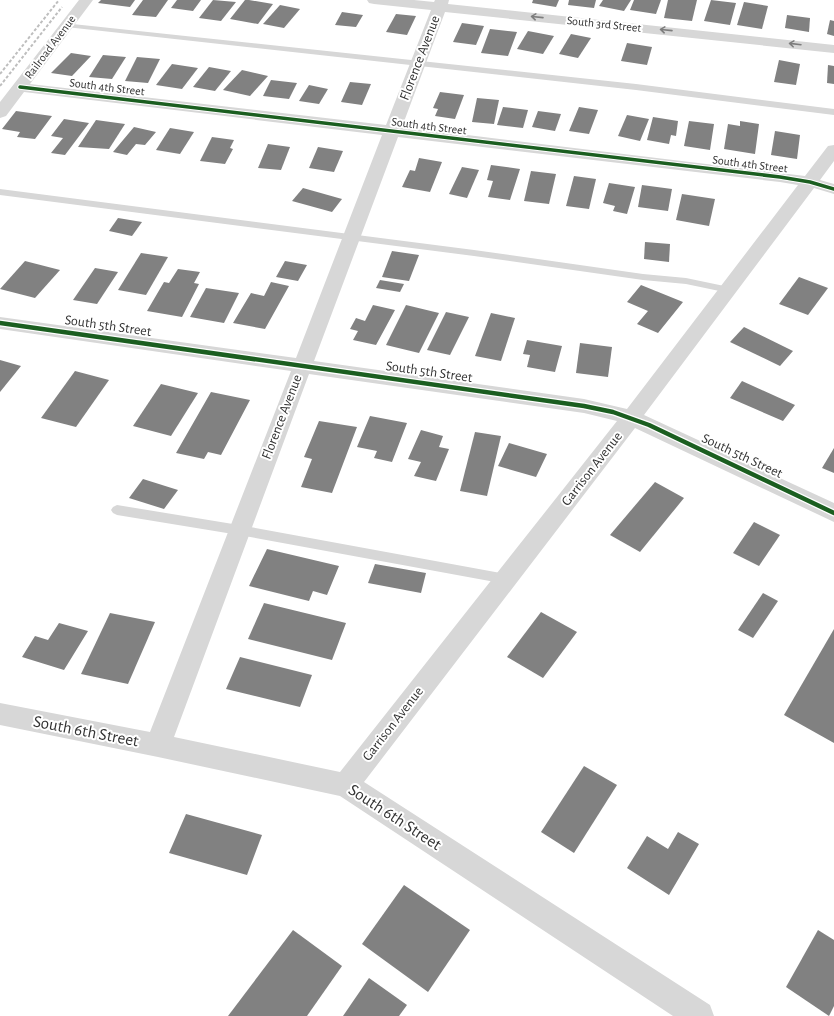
<svg xmlns="http://www.w3.org/2000/svg" width="834" height="1016" font-family="'Alegreya Sans',sans-serif">
	<rect width="100%" height="100%" fill="#fff"/>
	<g fill="#818181">
		<polygon points="101,0 135,0 130,7 98,3"/>
		<polygon points="143,0 168,0 156,17 132,15"/>
		<polygon points="177,0 201,0 193,11 171,8"/>
		<polygon points="213,0 236,2 221,21 199,18"/>
		<polygon points="245,0 249,0 273,4 258,24 230,19"/>
		<polygon points="533,0 559,0 556,7 532,3"/>
		<polygon points="569,0 596,0 594,8 568,5"/>
		<polygon points="603,0 631,0 624,11 599,6"/>
		<polygon points="634,0 661,0 656,14 630,10"/>
		<polygon points="668,0 697,0 692,21 664,18"/>
		<polygon points="711,0 736,3 730,25 704,21"/>
		<polygon points="744,2 768,6 762,29 737,25"/>
		<polygon points="280,5 300,9 284,28 263,24"/>
		<polygon points="342,12 363,15 356,27 335,25"/>
		<polygon points="396,14 416,16 407,35 386,32"/>
		<polygon points="787,15 810,18 809,32 785,28"/>
		<polygon points="830,20 834,21 834,36 827,34"/>
		<polygon points="462,23 484,26 476,45 453,42"/>
		<polygon points="490,29 517,32 508,56 481,53"/>
		<polygon points="528,31 554,36 543,54 517,49"/>
		<polygon points="571,34 591,38 578,58 559,54"/>
		<polygon points="627,43 652,47 647,65 621,61"/>
		<polygon points="71,53 91,56 72,76 51,73"/>
		<polygon points="103,55 126,57 112,79 89,77"/>
		<polygon points="137,57 160,59 148,83 125,81"/>
		<polygon points="779,60 800,64 796,85 774,82"/>
		<polygon points="172,64 198,68 182,89 156,85"/>
		<polygon points="828,65 834,66 834,84 827,83"/>
		<polygon points="209,67 231,71 215,91 193,87"/>
		<polygon points="242,70 268,76 250,96 223,90"/>
		<polygon points="271,80 297,83 289,99 263,96"/>
		<polygon points="350,82 371,84 362,105 341,102"/>
		<polygon points="309,85 328,89 319,104 299,101"/>
		<polygon points="440,92 464,95 455,119 435,116 438,109 433,108"/>
		<polygon points="477,98 499,100 494,124 472,122"/>
		<polygon points="503,107 528,110 523,128 497,125"/>
		<polygon points="579,107 598,110 589,134 569,131"/>
		<polygon points="16,111 52,116 35,139 17,137 20,132 2,129"/>
		<polygon points="538,111 561,114 555,131 532,127"/>
		<polygon points="627,115 649,119 640,141 618,136"/>
		<polygon points="653,117 678,121 676,136 671,135 669,144 647,140"/>
		<polygon points="64,119 89,123 65,155 51,153 63,138 51,136"/>
		<polygon points="96,120 125,124 109,149 78,147"/>
		<polygon points="689,121 714,124 710,150 684,146"/>
		<polygon points="740,121 759,124 755,154 724,149 728,124 740,126"/>
		<polygon points="134,127 156,132 145,145 136,144 127,155 113,152"/>
		<polygon points="170,128 194,132 180,154 156,150"/>
		<polygon points="775,131 800,135 797,159 771,155"/>
		<polygon points="212,137 234,140 230,148 233,149 225,164 200,161"/>
		<polygon points="268,144 290,147 281,170 258,168"/>
		<polygon points="318,147 343,151 334,172 309,168"/>
		<polygon points="419,158 442,162 430,192 402,187 410,170 415,171"/>
		<polygon points="491,165 520,169 510,200 488,197 493,181 487,180"/>
		<polygon points="462,167 479,170 467,198 449,194"/>
		<polygon points="531,171 556,174 549,204 524,201"/>
		<polygon points="574,176 596,179 589,209 566,206"/>
		<polygon points="609,183 635,187 627,214 613,211 615,206 603,203"/>
		<polygon points="642,185 672,189 668,211 638,207"/>
		<polygon points="303,188 342,199 332,212 292,201"/>
		<polygon points="682,194 715,199 709,226 676,220"/>
		<polygon points="118,218 142,222 132,236 109,231"/>
		<polygon points="645,242 670,244 669,262 644,259"/>
		<polygon points="392,251 419,255 409,281 382,277"/>
		<polygon points="141,253 168,257 146,295 118,290"/>
		<polygon points="25,261 60,270 35,298 0,289"/>
		<polygon points="285,261 307,265 298,281 276,277"/>
		<polygon points="95,268 118,272 97,304 73,300"/>
		<polygon points="178,269 200,272 194,283 199,284 182,317 147,311 164,282 169,283"/>
		<polygon points="799,277 828,288 808,315 779,304"/>
		<polygon points="380,280 404,284 400,292 376,288"/>
		<polygon points="271,282 289,286 265,329 233,323 251,293 264,296"/>
		<polygon points="641,285 683,302 658,333 637,324 648,311 627,302"/>
		<polygon points="206,288 239,293 224,323 190,317"/>
		<polygon points="373,305 395,310 376,345 353,340 358,331 350,329 356,318 365,321"/>
		<polygon points="406,305 439,313 419,353 386,345"/>
		<polygon points="446,312 469,317 450,355 427,350"/>
		<polygon points="491,313 515,318 501,361 475,356"/>
		<polygon points="744,327 793,351 780,366 730,342"/>
		<polygon points="527,340 562,346 555,372 527,367 530,355 523,354"/>
		<polygon points="580,343 612,347 608,377 576,373"/>
		<polygon points="0,360 21,366 0,392"/>
		<polygon points="75,371 109,380 76,427 41,418"/>
		<polygon points="742,381 795,405 783,421 730,398"/>
		<polygon points="161,384 198,393 171,436 133,426"/>
		<polygon points="211,392 250,400 221,455 208,452 204,459 176,453"/>
		<polygon points="370,416 407,423 392,462 374,458 377,451 357,447"/>
		<polygon points="319,421 357,427 332,493 301,487 312,459 304,457"/>
		<polygon points="421,430 443,436 439,447 449,449 436,481 414,476 421,462 408,459"/>
		<polygon points="475,432 501,436 487,496 460,491"/>
		<polygon points="509,443 547,454 536,477 498,466"/>
		<polygon points="834,448 834,473 822,468"/>
		<polygon points="143,479 178,490 164,509 129,498"/>
		<polygon points="655,482 684,498 640,552 610,535"/>
		<polygon points="754,522 780,535 759,566 733,553"/>
		<polygon points="267,549 339,566 327,595 313,591 309,601 249,586"/>
		<polygon points="375,564 426,573 421,593 368,583"/>
		<polygon points="763,593 778,601 753,638 738,630"/>
		<polygon points="264,603 346,623 332,660 248,639"/>
		<polygon points="541,612 577,632 543,678 507,657"/>
		<polygon points="110,613 155,622 128,684 81,674"/>
		<polygon points="59,623 88,631 64,670 22,657 35,636 48,640"/>
		<polygon points="834,629 834,743 784,715"/>
		<polygon points="240,657 312,675 300,707 226,689"/>
		<polygon points="584,766 617,785 574,853 541,832"/>
		<polygon points="186,814 262,835 247,875 169,853"/>
		<polygon points="678,832 699,844 669,895 627,868 647,836 668,849"/>
		<polygon points="404,885 470,930 428,992 362,944"/>
		<polygon points="293,930 342,966 307,1016 228,1016"/>
		<polygon points="818,930 834,940 834,1006 829,1016 786,987"/>
		<polygon points="369,978 407,1005 399,1016 343,1016"/>
	</g>
	<g fill="none" stroke-linecap="round" stroke-linejoin="round">
		<g fill="#d7d7d7" fill-rule="evenodd">
			<polygon points="63,23 636,84 834,109 834,115 636,90 66,27 62,25"/>
			<polygon points="0,189 474,250 643,274 686,278 729,287 734,290 729,293 686,284 643,280 474,256 0,195"/>
			<polygon points="117,505 239,525 506,574 510,575 512,579 510,583 506,584 239,535 117,515 113,513 111,510 113,507"/>
		</g>
		<path fill="#d7d7d7" fill-rule="evenodd" d="M 79,0 L 93,0 L 30,84 L 386,125 L 431,10 L 374,4 L 369,3 L 367,0 L 414,0 L 434,2 L 435,0 L 449,0 L 448,4 L 834,45 L 834,53 L 445,12 L 402,127 L 805,176 L 828,146 L 834,145 L 834,161 L 820,180 L 834,184 L 834,194 L 814,188 L 644,415 L 834,503 L 834,522 L 635,428 L 364,782 L 710,1005 L 714,1016 L 673,1016 L 340,796 L 158,757 L 0,725 L 0,703 L 150,732 L 291,371 L 0,329 L 0,317 L 296,358 L 382,135 L 24,92 L 6,116 L 0,118 L 0,102 ZM 398,137 L 780,182 L 798,185 L 627,409 L 584,399 L 314,361 ZM 309,374 L 584,413 L 617,421 L 340,772 L 174,737 Z"/>
		<g stroke="#bebebe" stroke-width="2" stroke-dasharray="3 2" stroke-linecap="butt">
			<polyline points="0,74 59,0"/>
			<polyline points="0,86 62,7"/>
		</g>
		<defs>
			<polyline id="cycleway-far1" points="20,87 780,177 810,182 834,189"/>
			<polyline id="cycleway" points="0,323 584,406 613,412 649,425 834,513"/>
		</defs>
		<use href="#cycleway-far1" stroke="#fff" stroke-width="5.5"/>
		<use href="#cycleway" stroke="#fff" stroke-width="7"/>
		<use href="#cycleway-far1" stroke="#1b5e20" stroke-width="3.5"/>
		<use href="#cycleway" stroke="#1b5e20" stroke-width="4.5"/>
	</g>
	<defs><path id="oneway-shaft" d="M-6 0H5M1.5-3L5.5 0L1.5 3" fill="none" stroke-width="1.6" stroke-linecap="round" stroke-linejoin="round"/></defs>
	<g stroke="#7d7d7d">
		<use href="#oneway-shaft" transform="translate(537 17) rotate(-174)"/>
		<use href="#oneway-shaft" transform="translate(666 30) rotate(-174)"/>
		<use href="#oneway-shaft" transform="translate(795 44) rotate(-173)"/>
	</g>
	<g text-anchor="middle" dominant-baseline="central" stroke-width="4" stroke-linejoin="round" paint-order="stroke">
		<g font-size="12" fill="#333" stroke="#fff">
			<text transform="translate(604 24) rotate(6)">South 3rd Street</text>
			<text transform="translate(50 47) rotate(-53)">Railroad Avenue</text>
			<text transform="translate(107 87) rotate(7)">South 4th Street</text>
			<text transform="translate(429 126) rotate(7)">South 4th Street</text>
			<text transform="translate(750 164) rotate(7)">South 4th Street</text>
		</g>
		<g font-size="14" fill="#333" stroke="#fff">
			<text transform="translate(420 58) rotate(-69)">Florence Avenue</text>
			<text transform="translate(108 326) rotate(8)">South 5th Street</text>
			<text transform="translate(429 372) rotate(8)">South 5th Street</text>
			<text transform="translate(282 417) rotate(-69)">Florence Avenue</text>
			<text transform="translate(742 456) rotate(25)">South 5th Street</text>
			<text transform="translate(592 469) rotate(-52)">Garrison Avenue</text>
			<text transform="translate(393 724) rotate(-52)">Garrison Avenue</text>
		</g>
		<g font-size="17" fill="#333" stroke="#fff">
			<text transform="translate(86 731) rotate(11)">South 6th Street</text>
			<text transform="translate(395 817) rotate(33)">South 6th Street</text>
		</g>
	</g>
</svg>
